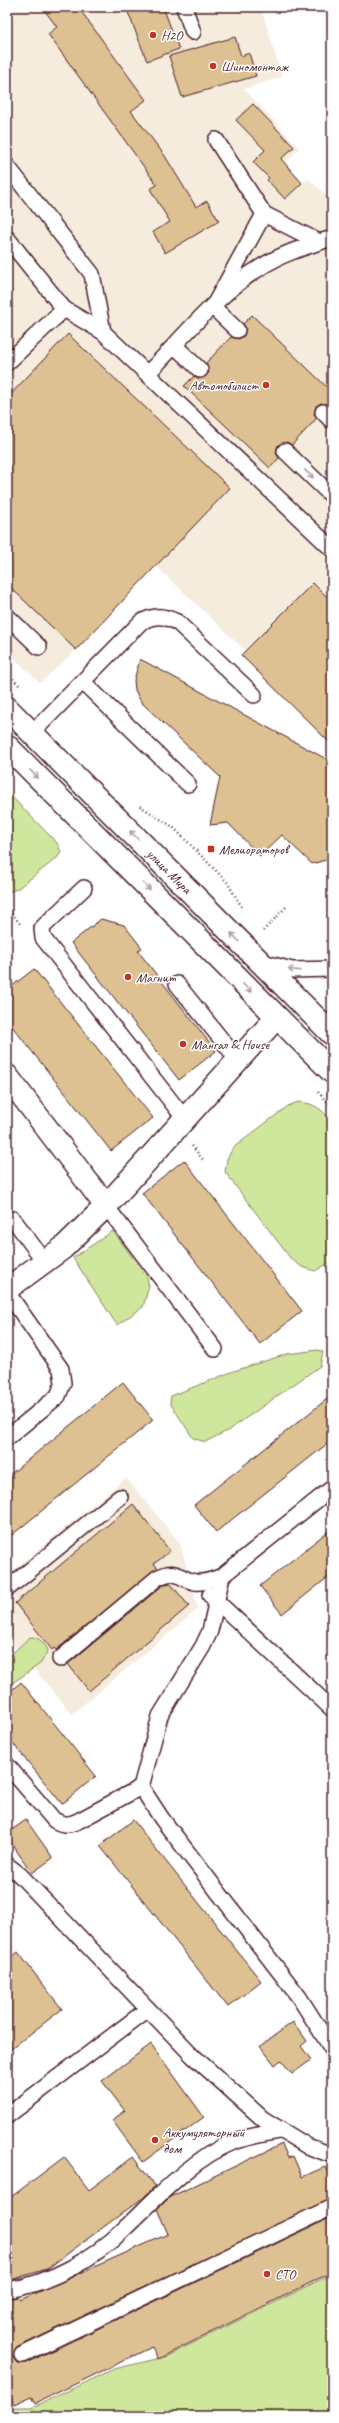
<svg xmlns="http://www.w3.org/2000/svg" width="339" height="2423" font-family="Caveat,sans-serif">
	<rect width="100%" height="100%" fill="#fff"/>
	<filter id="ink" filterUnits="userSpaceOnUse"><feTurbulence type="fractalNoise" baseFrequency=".025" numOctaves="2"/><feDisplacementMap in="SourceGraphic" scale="8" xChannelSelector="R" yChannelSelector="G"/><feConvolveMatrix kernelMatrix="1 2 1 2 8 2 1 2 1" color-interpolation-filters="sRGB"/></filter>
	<g filter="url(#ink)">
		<g fill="#f5ecde">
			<polygon points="7,7 261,7 282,77 244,89 299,148 285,164 302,183 308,179 332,200 332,745 241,655 245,650 156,566 76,650 40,683 7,651"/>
			<polygon points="126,1478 180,1543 198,1609 72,1714 7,1636 7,1575"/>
		</g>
		<g fill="#cfe79d" stroke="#8c8364">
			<polygon points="7,792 57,843 61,852 57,858 17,889 8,892"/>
			<path d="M 298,1102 C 315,1103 321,1109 332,1121 L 332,1261 L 315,1271 L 302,1267 L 291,1259 L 225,1172 L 227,1159 L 233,1148 L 288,1106 Z"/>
			<polygon points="113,1231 147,1277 149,1286 143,1307 117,1325 73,1258"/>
			<polygon points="318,1350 323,1352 320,1366 229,1430 205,1442 193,1438 170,1403 171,1396 234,1371 287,1354"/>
			<path d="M 30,1637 C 40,1638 43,1641 48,1650 L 41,1663 L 7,1687 L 7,1658 Z"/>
			<polygon points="332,2274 332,2416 7,2416 7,2407 30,2407 40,2404 114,2369 165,2357"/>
		</g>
		<g fill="#ddc192" stroke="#4a1f2b">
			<polygon points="42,7 78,7 146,100 131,111 165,156 196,207 207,201 219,221 165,253 153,232 170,222 150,189 157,185 48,34 57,27"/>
			<polygon points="126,7 163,7 179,49 147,61"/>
			<polygon points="235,37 241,56 249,53 256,76 182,97 169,56"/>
			<polygon points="253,104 294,147 281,159 302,183 285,199 267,180 269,178 253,162 265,150 236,120"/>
			<polygon points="252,315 332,392 332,402 329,405 321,403 316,406 314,414 317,418 292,445 287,442 278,445 276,453 279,458 270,468 184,386 194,376 198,379 206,376 209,372 206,363 231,337 239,339 244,336 246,328 243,324"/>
			<polygon points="68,334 230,488 76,650 7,584 7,398"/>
			<polygon points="313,583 332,602 332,745 241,655"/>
			<polygon points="140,659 332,762 332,858 312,864 282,835 260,856 228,823 210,825 220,777 141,702 135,690 134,680"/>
			<polygon points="101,919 124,925 142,948 138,951 216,1051 179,1080 71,943"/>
			<polygon points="34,969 153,1118 111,1151 7,1020 7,990"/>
			<polygon points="184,1160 302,1311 260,1344 142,1193"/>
			<polygon points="123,1382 153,1420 7,1539 7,1477"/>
			<polygon points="332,1395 332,1440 216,1532 194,1505"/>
			<polygon points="133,1504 170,1551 154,1564 158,1568 56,1650 54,1648 52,1650 15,1603"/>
			<polygon points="332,1528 332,1574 282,1614 260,1586"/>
			<polygon points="170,1583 189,1606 89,1691 68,1664 162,1586"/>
			<polygon points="21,1682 96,1776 62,1804 7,1736 7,1694"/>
			<polygon points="26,1820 53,1858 32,1873 7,1837 7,1833"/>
			<polygon points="133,1820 261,1981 228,2007 100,1846"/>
			<polygon points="18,1952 62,2009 7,2052 7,1961"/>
			<polygon points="293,2022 307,2041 301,2046 311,2060 292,2074 281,2060 275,2065 260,2046"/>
			<polygon points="151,2044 204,2117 143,2162 112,2120 125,2111 102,2081"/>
			<polygon points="282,2144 288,2158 293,2156 302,2177 325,2167 332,2183 332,2198 18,2347 14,2350 14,2359 17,2363 26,2363 332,2217 332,2272 158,2359 152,2347 36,2403 32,2396 14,2404 7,2390 7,2299 18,2297 20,2300 168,2234 157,2209 170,2197"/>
			<polygon points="64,2157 89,2190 133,2157 155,2186 144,2197 47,2269 7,2281 7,2200"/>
		</g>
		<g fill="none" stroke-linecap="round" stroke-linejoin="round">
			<defs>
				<g id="service">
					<polyline points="184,7 193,32"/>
					<polyline points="216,140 264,214 213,307 237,330"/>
					<polyline points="7,166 92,274 103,332"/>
					<polyline points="264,214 319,242"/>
					<polyline points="7,238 64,309 103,332 332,549"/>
					<polyline points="175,346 200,370"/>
					<polyline points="7,363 64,309"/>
					<path d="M 147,374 C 183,338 217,294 261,267 C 283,253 308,246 332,238"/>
					<polyline points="323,412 332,421"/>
					<polyline points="285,451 332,496"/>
					<polyline points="7,616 39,647"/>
					<polyline points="83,682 188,784"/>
					<path d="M 32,733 L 141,622 C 155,615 162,615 177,622 L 254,695"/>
					<polyline points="84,888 46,924 42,928 43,938 185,1119"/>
					<polyline points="262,962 292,970 332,969"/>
					<polyline points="177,984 237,1059"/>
					<polyline points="106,1206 215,1349"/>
					<polyline points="13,1219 45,1262"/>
					<polyline points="7,1292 61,1369 63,1383 58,1396 7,1438"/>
					<polyline points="332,1488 222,1576 210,1631 203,1646 160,1716 141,1787 162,1819 299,1997 332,2049"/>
					<polyline points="7,1589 120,1497"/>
					<polyline points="210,1595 332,1709"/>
					<path d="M 60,1659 L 157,1578 C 178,1567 178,1579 195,1582 C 204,1583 213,1580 222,1576"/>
					<path d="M 7,1765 L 54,1820 C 64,1826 70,1825 80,1820 L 141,1787"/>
					<polyline points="7,1865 20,1875 193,2056 263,2119 307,2146 332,2155"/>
					<polyline points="7,2116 148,2009"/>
					<path d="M 7,2290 C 49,2284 94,2259 124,2229 C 157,2198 190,2160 233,2142 C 248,2136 264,2134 280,2131"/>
					<polyline points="22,2355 332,2207"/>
				</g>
				<g id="minor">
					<polyline points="7,1076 106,1206"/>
					<polyline points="7,1289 63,1248 106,1206 276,1018"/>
				</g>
				<g id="primary">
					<path id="s1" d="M 7,708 L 332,1034"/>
					<polyline points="7,746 332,1072"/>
				</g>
			</defs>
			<use href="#service" stroke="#4a1f2b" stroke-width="18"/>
			<use href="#minor" stroke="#4a1f2b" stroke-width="25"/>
			<use href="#primary" stroke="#4a1f2b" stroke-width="25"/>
			<g stroke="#4a1f2b" stroke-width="2.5" stroke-dasharray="1 3" stroke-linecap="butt">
				<polyline points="7,673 21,687"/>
				<polyline points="140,806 173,827 227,882 243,909"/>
				<polyline points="7,907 21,925"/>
				<polyline points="263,931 286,907"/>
				<polyline points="318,1092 332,1107"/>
				<polyline points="192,1146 204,1161"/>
			</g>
			<use href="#service" stroke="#fff" stroke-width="15"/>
			<use href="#minor" stroke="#fff" stroke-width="22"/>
			<use href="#primary" stroke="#fff" stroke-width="22"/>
		</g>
		<defs><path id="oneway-shaft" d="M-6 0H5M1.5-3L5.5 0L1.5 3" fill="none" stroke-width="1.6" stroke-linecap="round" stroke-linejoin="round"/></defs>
		<g stroke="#ae9aa0">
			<use href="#oneway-shaft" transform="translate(309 474) rotate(44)"/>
			<use href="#oneway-shaft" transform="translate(34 774) rotate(45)"/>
			<use href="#oneway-shaft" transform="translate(134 835) rotate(-135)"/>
			<use href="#oneway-shaft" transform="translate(146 886) rotate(45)"/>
			<use href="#oneway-shaft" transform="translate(235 937) rotate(-135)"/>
			<use href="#oneway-shaft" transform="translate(294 970) rotate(-174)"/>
			<use href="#oneway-shaft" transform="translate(247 988) rotate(45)"/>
		</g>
	</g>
	<g fill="#c8321e" stroke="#fff" stroke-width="1.5">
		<circle cx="153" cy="35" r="4"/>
		<circle cx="213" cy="66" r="4"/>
		<circle cx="266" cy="385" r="4"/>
		<rect x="207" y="845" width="8" height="8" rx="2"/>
		<circle cx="128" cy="977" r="4"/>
		<circle cx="183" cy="1044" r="4"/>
		<circle cx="155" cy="2140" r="4"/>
		<circle cx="267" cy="2274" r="4"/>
	</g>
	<g text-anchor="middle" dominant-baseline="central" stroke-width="3" stroke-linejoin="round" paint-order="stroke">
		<g font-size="14" fill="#4a1f2b" stroke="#fff" text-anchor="start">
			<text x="161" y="35">H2O</text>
			<text x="221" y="66">Шиномонтаж</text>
			<text x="258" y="385" text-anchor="end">Автомобилист</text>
			<text x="219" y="849">Мелиораторов</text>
			<text x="136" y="977">Магнит</text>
			<text x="191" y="1044">Мангал &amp; House</text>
			<text x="163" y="2132">Аккумуляторный<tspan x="163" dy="16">дом</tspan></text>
			<text x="275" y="2274">СТО</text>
		</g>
		<g font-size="14" fill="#4a1f2b" stroke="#fff">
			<text stroke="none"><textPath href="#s1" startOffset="230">улица Мира</textPath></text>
		</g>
	</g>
	<rect width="339" height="2423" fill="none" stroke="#fff" stroke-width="24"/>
	<rect x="12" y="12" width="315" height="2399" fill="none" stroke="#4a1f2b" stroke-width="1.5" filter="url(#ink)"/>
</svg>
